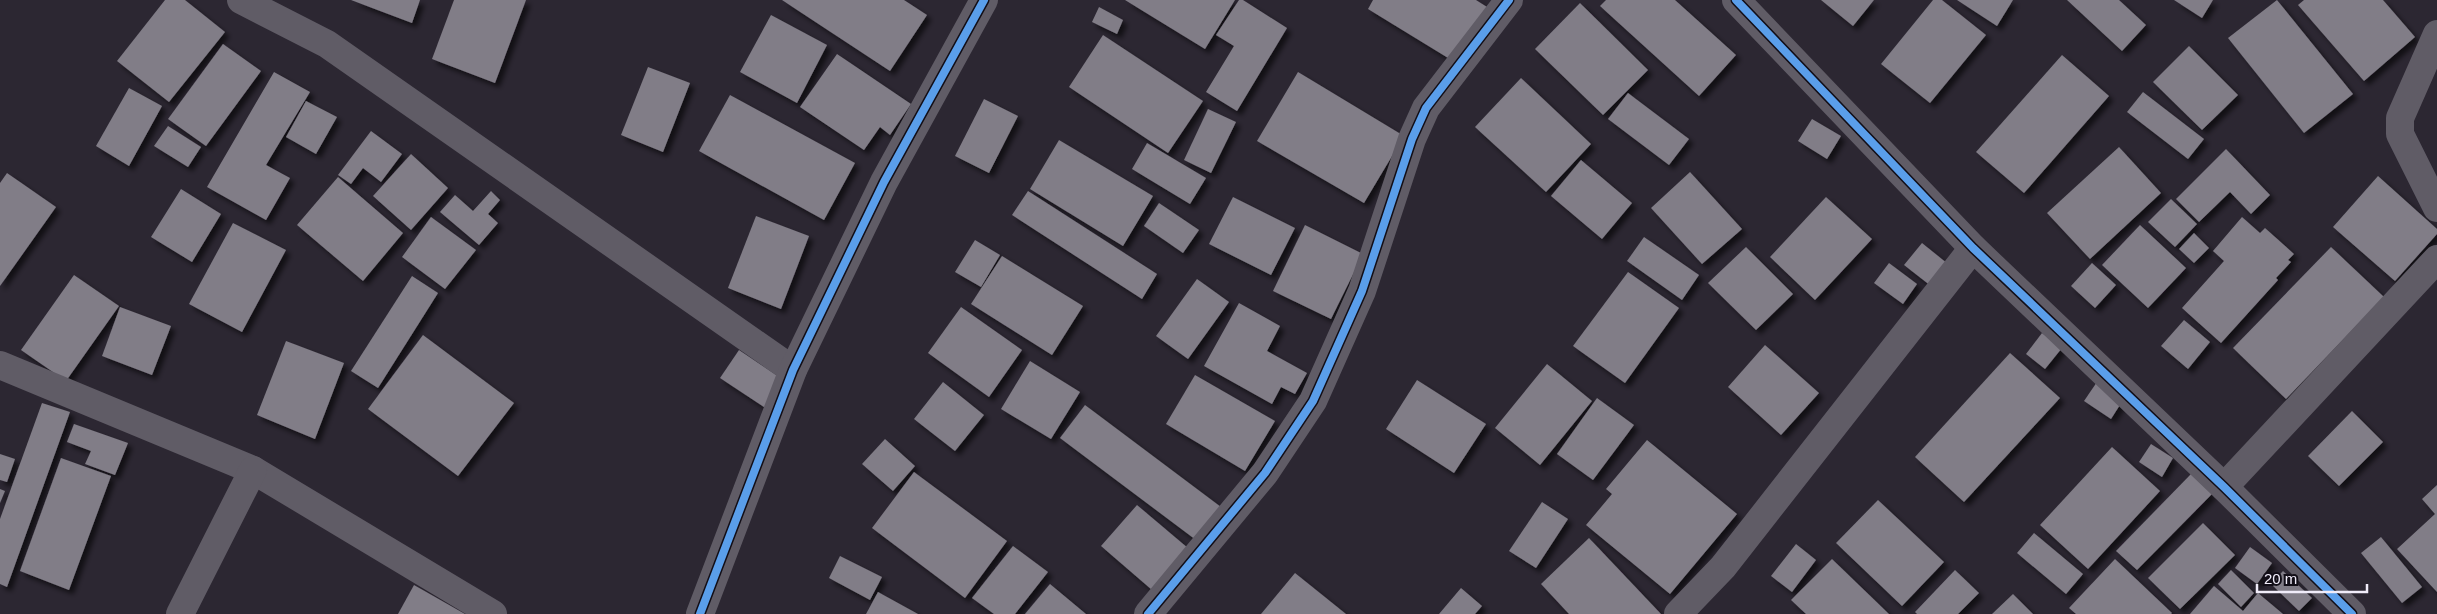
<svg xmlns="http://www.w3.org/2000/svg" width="2437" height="614" font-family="Helvetica,sans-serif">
	<defs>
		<filter id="shadow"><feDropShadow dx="4.5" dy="4.5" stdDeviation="2.5" flood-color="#0009"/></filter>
	</defs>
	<rect width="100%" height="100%" fill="#2c2732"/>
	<g fill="#817d87" filter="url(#shadow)">
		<polygon points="165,0 185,0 225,32 169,102 117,61"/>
		<polygon points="351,0 420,0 412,23"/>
		<polygon points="454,0 526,0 495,83 432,59"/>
		<polygon points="782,0 904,0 927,15 890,71"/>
		<polygon points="1125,0 1235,0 1205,49"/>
		<polygon points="1239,0 1243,0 1287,28 1237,111 1206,92 1234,46 1216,35"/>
		<polygon points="1373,0 1476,0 1487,7 1453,61 1368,9"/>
		<polygon points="1606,0 1675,0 1736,55 1699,96 1600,6"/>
		<polygon points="1821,0 1874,0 1853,26"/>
		<polygon points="1933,0 1942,0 1986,35 1930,103 1881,64"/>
		<polygon points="1957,0 2013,0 1997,26"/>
		<polygon points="2067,0 2119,0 2146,25 2122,51"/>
		<polygon points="2174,0 2213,0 2202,18"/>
		<polygon points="2277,0 2353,94 2304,133 2228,38"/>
		<polygon points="2304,0 2383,0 2415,37 2364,81 2298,5"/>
		<polygon points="1580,3 1648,70 1603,115 1535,49"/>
		<polygon points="1099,7 1123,20 1117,34 1092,22"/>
		<polygon points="771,15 827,45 797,103 740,72"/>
		<polygon points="1103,35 1203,101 1168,153 1069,87"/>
		<polygon points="223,44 261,71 206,146 168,119"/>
		<polygon points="2189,46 2238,95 2202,130 2153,82"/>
		<polygon points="837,54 911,104 890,135 880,127 864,150 800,107"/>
		<polygon points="2062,55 2109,96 2024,193 1976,152"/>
		<polygon points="648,67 690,83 663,152 621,135"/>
		<polygon points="274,72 310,92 266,165 290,178 266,220 207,187"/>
		<polygon points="1298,72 1404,136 1364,203 1257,141"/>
		<polygon points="1521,78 1591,144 1546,192 1475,127"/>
		<polygon points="129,88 162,106 129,166 96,146"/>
		<polygon points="2143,92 2204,139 2188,159 2127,112"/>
		<polygon points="1628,93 1689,139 1669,165 1608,119"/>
		<polygon points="730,95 855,163 824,220 699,151"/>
		<polygon points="984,99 1018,116 989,173 955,156"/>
		<polygon points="306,101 337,117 316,154 286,137"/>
		<polygon points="1208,109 1236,122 1211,173 1184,160"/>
		<polygon points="1812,119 1841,136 1827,159 1798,141"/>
		<polygon points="168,126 201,147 188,167 154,146"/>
		<polygon points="371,131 402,154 381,182 363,168 351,184 338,175"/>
		<polygon points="1059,140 1153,196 1123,246 1030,189"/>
		<polygon points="1147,143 1206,178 1190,204 1132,169"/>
		<polygon points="2119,147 2161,193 2090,259 2047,213"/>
		<polygon points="2226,149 2270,195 2251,214 2230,192 2199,222 2176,199"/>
		<polygon points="411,154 448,188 411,230 373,196"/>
		<polygon points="1581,160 1632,203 1602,239 1551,196"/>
		<polygon points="1690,172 1742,229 1702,264 1651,208"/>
		<polygon points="7,173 56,207 0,286 0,183"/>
		<polygon points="2378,176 2437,229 2437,234 2395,281 2333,227"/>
		<polygon points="338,177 403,233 363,281 297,225"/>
		<polygon points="181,189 221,214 192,262 151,237"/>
		<polygon points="491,191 500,200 488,214 498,223 479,245 440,212 455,195 473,211"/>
		<polygon points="1028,191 1157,274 1142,299 1012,215"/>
		<polygon points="1233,197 1295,228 1271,275 1209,244"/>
		<polygon points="1826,197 1872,239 1815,300 1770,257"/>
		<polygon points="2171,199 2197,224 2175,247 2148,222"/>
		<polygon points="1159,203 1199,230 1183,253 1144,226"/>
		<polygon points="756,216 809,236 781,309 728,288"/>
		<polygon points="431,217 476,250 445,289 402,257"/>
		<polygon points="2242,217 2260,233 2265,228 2294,254 2288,260 2291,262 2276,278 2278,280 2221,343 2182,308 2224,261 2213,251"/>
		<polygon points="233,223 286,250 242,332 189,304"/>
		<polygon points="1305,225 1363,254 1331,319 1273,291"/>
		<polygon points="2140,225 2186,268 2148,308 2102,265"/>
		<polygon points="2194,233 2209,248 2194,263 2179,249"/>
		<polygon points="1644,237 1699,275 1682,300 1627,261"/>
		<polygon points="975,240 1000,255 981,287 955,272"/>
		<polygon points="1922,243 1948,264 1931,286 1904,265"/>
		<polygon points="1746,247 1793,294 1756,330 1708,283"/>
		<polygon points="2331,247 2384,297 2286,399 2233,348"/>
		<polygon points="1002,256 1083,306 1052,355 971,304"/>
		<polygon points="1889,263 1917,284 1903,304 1874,283"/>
		<polygon points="2092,263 2116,285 2095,308 2071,286"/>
		<polygon points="1628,272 1679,308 1625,383 1573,346"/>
		<polygon points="74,275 119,306 66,381 21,350"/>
		<polygon points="412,276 438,293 378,388 351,371"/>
		<polygon points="1197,279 1229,302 1188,359 1156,336"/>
		<polygon points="1239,303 1280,326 1267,351 1307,373 1295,394 1281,387 1272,404 1204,366"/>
		<polygon points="120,307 171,326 152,375 102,356"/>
		<polygon points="961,307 1022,350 989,397 928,353"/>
		<polygon points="2184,320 2210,342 2188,369 2161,346"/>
		<polygon points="2042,333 2062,348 2045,369 2026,354"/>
		<polygon points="423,335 514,403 458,476 368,409"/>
		<polygon points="286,341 344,363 315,439 257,415"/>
		<polygon points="1765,345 1819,393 1781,435 1728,387"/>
		<polygon points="739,350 785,381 767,409 720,378"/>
		<polygon points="2010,353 2060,398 1964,502 1915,457"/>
		<polygon points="1030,361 1080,392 1051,439 1001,409"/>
		<polygon points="1547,364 1592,401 1540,465 1495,428"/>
		<polygon points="1195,375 1275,421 1245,471 1166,424"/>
		<polygon points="2099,379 2125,397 2111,419 2084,401"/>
		<polygon points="1417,380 1486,424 1454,473 1386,429"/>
		<polygon points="943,382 984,415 955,451 914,419"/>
		<polygon points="1597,398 1634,425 1593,480 1557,454"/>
		<polygon points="42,403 70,412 7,587 0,584 0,519"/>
		<polygon points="1085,405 1225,510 1200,543 1060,438"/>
		<polygon points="2352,411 2383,442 2339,486 2308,456"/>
		<polygon points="74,424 128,443 115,475 85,464 91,451 67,442"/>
		<polygon points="885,439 915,466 893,491 862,464"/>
		<polygon points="1647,440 1737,514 1670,594 1586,525 1612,494 1606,489"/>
		<polygon points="2151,444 2173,458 2162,477 2139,462"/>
		<polygon points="2112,447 2160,491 2088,569 2040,525"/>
		<polygon points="0,454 15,459 7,482 0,480"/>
		<polygon points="61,458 111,476 69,590 20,571"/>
		<polygon points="914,472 1007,541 965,598 872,528"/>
		<polygon points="2191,474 2212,494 2137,570 2116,551"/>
		<polygon points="2437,485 2437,592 2397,549 2435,514 2422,499"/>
		<polygon points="0,489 5,491 0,503"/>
		<polygon points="1878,500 1944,562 1902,606 1836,543"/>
		<polygon points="1542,502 1568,519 1536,568 1509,551"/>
		<polygon points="1137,505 1195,554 1159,596 1101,546"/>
		<polygon points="2203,523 2235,555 2180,609 2148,578"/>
		<polygon points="2034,533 2083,574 2066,594 2017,553"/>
		<polygon points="2381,537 2422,587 2402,603 2361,553"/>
		<polygon points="1589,538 1661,614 1569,614 1541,584"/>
		<polygon points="1796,544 1816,560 1792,592 1771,576"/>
		<polygon points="1013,546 1048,572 1015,614 994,614 972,598"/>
		<polygon points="2250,547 2272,563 2257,584 2235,568"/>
		<polygon points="840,556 882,577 870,600 829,578"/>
		<polygon points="1832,559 1889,614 1806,614 1791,600"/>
		<polygon points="2115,559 2172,613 2171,614 2076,614 2069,608"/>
		<polygon points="1955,570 1979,593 1958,614 1917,614 1915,612"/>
		<polygon points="2231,570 2254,593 2241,607 2218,584"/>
		<polygon points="2283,571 2312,598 2299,611 2271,584"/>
		<polygon points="1295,573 1346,614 1261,614"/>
		<polygon points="1050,584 1086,614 1025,614"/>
		<polygon points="414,585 465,614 398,614"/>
		<polygon points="2214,586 2243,611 2258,593 2283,614 2190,614"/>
		<polygon points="1461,588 1482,606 1475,614 1439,614"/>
		<polygon points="878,592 918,614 866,614"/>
		<polygon points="2013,594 2033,614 1992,614"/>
	</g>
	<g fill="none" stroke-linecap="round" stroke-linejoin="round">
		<g stroke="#605c66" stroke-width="28">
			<polyline points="241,0 327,44 793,370"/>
			<polyline points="1736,0 1973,248 2224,487 2352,614"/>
			<polyline points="2437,34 2400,118 2400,134 2437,208"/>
			<polyline points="0,365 253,470 493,614"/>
			<polyline points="2224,487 2437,259"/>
			<polyline points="180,614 253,470"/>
			<polyline points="700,614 793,370 884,182 984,0"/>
			<polyline points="1148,614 1265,473 1313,401 1362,291 1412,139 1426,108 1509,0"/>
			<polyline points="1678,614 1723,567 1973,248"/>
		</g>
		<defs>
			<g id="cycleway">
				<polyline points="1736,0 1973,248 2224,487 2352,614"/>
				<polyline points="700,614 793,370 884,182 984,0"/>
				<polyline points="1148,614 1265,473 1313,401 1362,291 1412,139 1426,108 1509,0"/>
			</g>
		</defs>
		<use href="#cycleway" stroke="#120e17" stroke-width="11"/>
		<use href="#cycleway" stroke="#5a9eea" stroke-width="8"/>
	</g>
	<path d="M2257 584v8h110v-8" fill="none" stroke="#f0ecf9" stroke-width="2.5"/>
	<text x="2264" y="584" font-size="15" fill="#f0ecf9" stroke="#120e17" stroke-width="4" paint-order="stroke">20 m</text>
</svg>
